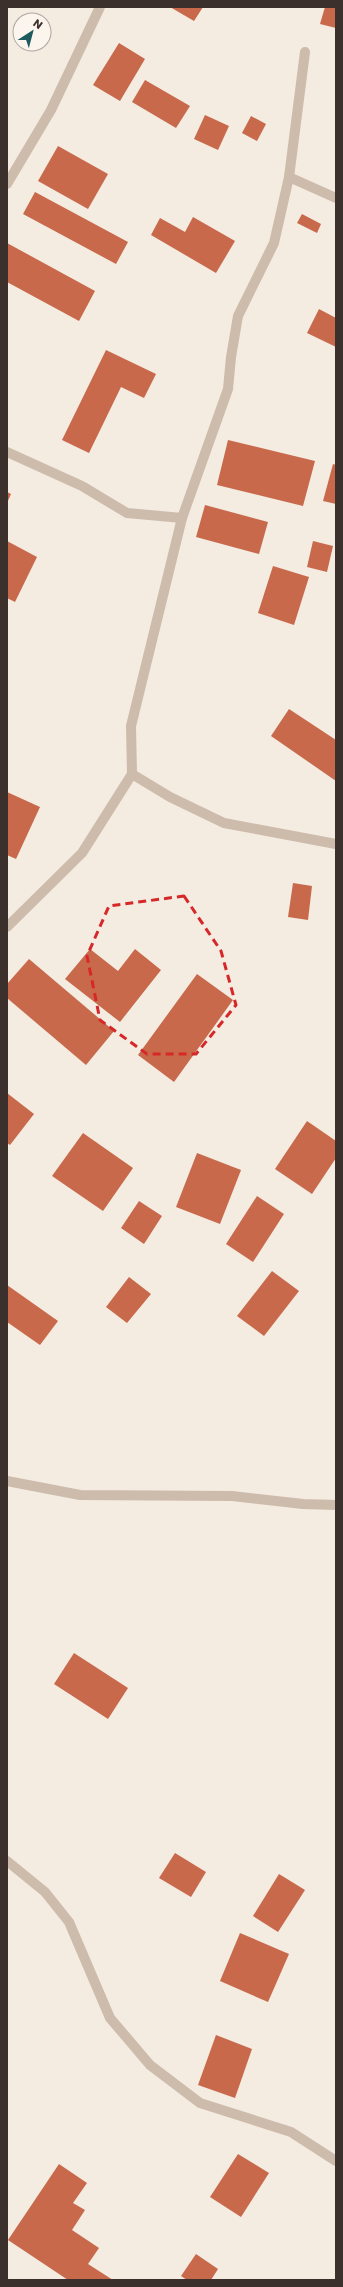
<svg xmlns="http://www.w3.org/2000/svg" width="343" height="2287" font-family="Poppins,sans-serif">
	<rect width="100%" height="100%" fill="#f4ebe1"/>
	<g fill="#c8694b">
		<polygon points="170,7 203,7 194,21"/>
		<polygon points="325,7 336,7 336,28 320,24"/>
		<polygon points="119,43 145,59 120,101 93,85"/>
		<polygon points="145,80 190,106 176,128 132,102"/>
		<polygon points="205,115 229,126 218,150 194,139"/>
		<polygon points="251,116 266,124 257,141 242,133"/>
		<polygon points="58,146 108,174 88,209 38,181"/>
		<polygon points="35,192 128,242 116,264 23,214"/>
		<polygon points="302,214 321,224 317,233 297,223"/>
		<polygon points="193,217 235,241 216,273 151,235 160,218 185,232"/>
		<polygon points="7,243 95,291 79,321 7,282"/>
		<polygon points="319,309 336,318 336,347 307,333"/>
		<polygon points="106,350 156,374 144,398 121,387 89,453 62,440"/>
		<polygon points="228,440 315,461 303,506 217,485"/>
		<polygon points="333,464 336,465 336,504 323,501"/>
		<polygon points="7,492 11,494 7,503"/>
		<polygon points="205,505 268,522 259,554 196,537"/>
		<polygon points="7,541 37,557 15,602 7,598"/>
		<polygon points="313,541 333,546 327,572 307,567"/>
		<polygon points="273,566 309,577 294,625 258,613"/>
		<polygon points="289,709 336,740 336,781 271,736"/>
		<polygon points="7,792 40,807 16,859 7,855"/>
		<polygon points="293,883 312,886 308,920 288,917"/>
		<polygon points="90,949 118,971 135,949 161,970 120,1022 65,979"/>
		<polygon points="29,959 114,1031 86,1065 7,998 7,984"/>
		<polygon points="197,974 233,1000 174,1082 138,1055"/>
		<polygon points="7,1093 34,1114 10,1145 7,1143"/>
		<polygon points="307,1121 336,1141 336,1158 312,1194 275,1169"/>
		<polygon points="83,1133 133,1168 103,1211 52,1176"/>
		<polygon points="197,1153 241,1170 220,1224 176,1207"/>
		<polygon points="257,1196 284,1214 253,1262 226,1244"/>
		<polygon points="139,1201 162,1216 144,1244 121,1228"/>
		<polygon points="272,1271 299,1291 264,1336 237,1316"/>
		<polygon points="129,1277 151,1294 127,1323 106,1307"/>
		<polygon points="7,1285 58,1321 40,1345 7,1322"/>
		<polygon points="74,1653 128,1688 108,1719 54,1684"/>
		<polygon points="175,1853 206,1872 191,1897 159,1878"/>
		<polygon points="279,1874 305,1890 278,1932 253,1916"/>
		<polygon points="240,1933 289,1954 268,2002 220,1981"/>
		<polygon points="216,2035 252,2049 235,2098 198,2085"/>
		<polygon points="238,2154 269,2173 241,2217 210,2197"/>
		<polygon points="59,2164 87,2183 73,2203 85,2210 72,2230 99,2248 88,2264 113,2280 68,2280 8,2240"/>
		<polygon points="196,2254 218,2269 211,2280 187,2280 181,2276"/>
	</g>
	<g fill="none" stroke-linecap="round" stroke-linejoin="round">
		<g stroke="#cdbbac" stroke-width="10">
			<polyline points="289,177 336,198"/>
			<polyline points="7,184 51,110 100,7"/>
			<polyline points="7,452 82,486 127,513 182,518 228,389 231,357 238,316 274,243 289,177 305,52"/>
			<polyline points="132,774 170,797 224,823 336,844"/>
			<polyline points="7,927 82,853 132,774 131,726 182,518"/>
			<polyline points="7,1481 80,1495 232,1496 303,1504 336,1505"/>
			<polyline points="7,1861 45,1892 69,1922 110,2018 150,2065 200,2103 291,2132 336,2161"/>
		</g>
	</g>
	<path fill="none" stroke="#d62828" stroke-width="3" stroke-dasharray="8 5" stroke-linejoin="round" d="M 184,896 L 221,951 L 236,1005 L 196,1054 L 147,1054 L 100,1020 L 87,956 L 109,906 Z"/>
	<rect width="343" height="2287" fill="none" stroke="#3b302b" stroke-width="16"/>
	<g transform="translate(32 32) rotate(36)"><circle r="19" fill="#fbf5ee" stroke="#aea6a0"/>
	<path d="M0-3L7 15L0 10L-7 15Z" fill="#1f5a5e"/>
	<text y="-6" font-size="11" font-weight="bold" text-anchor="middle" fill="#3b302b">N</text>
	</g>
</svg>
